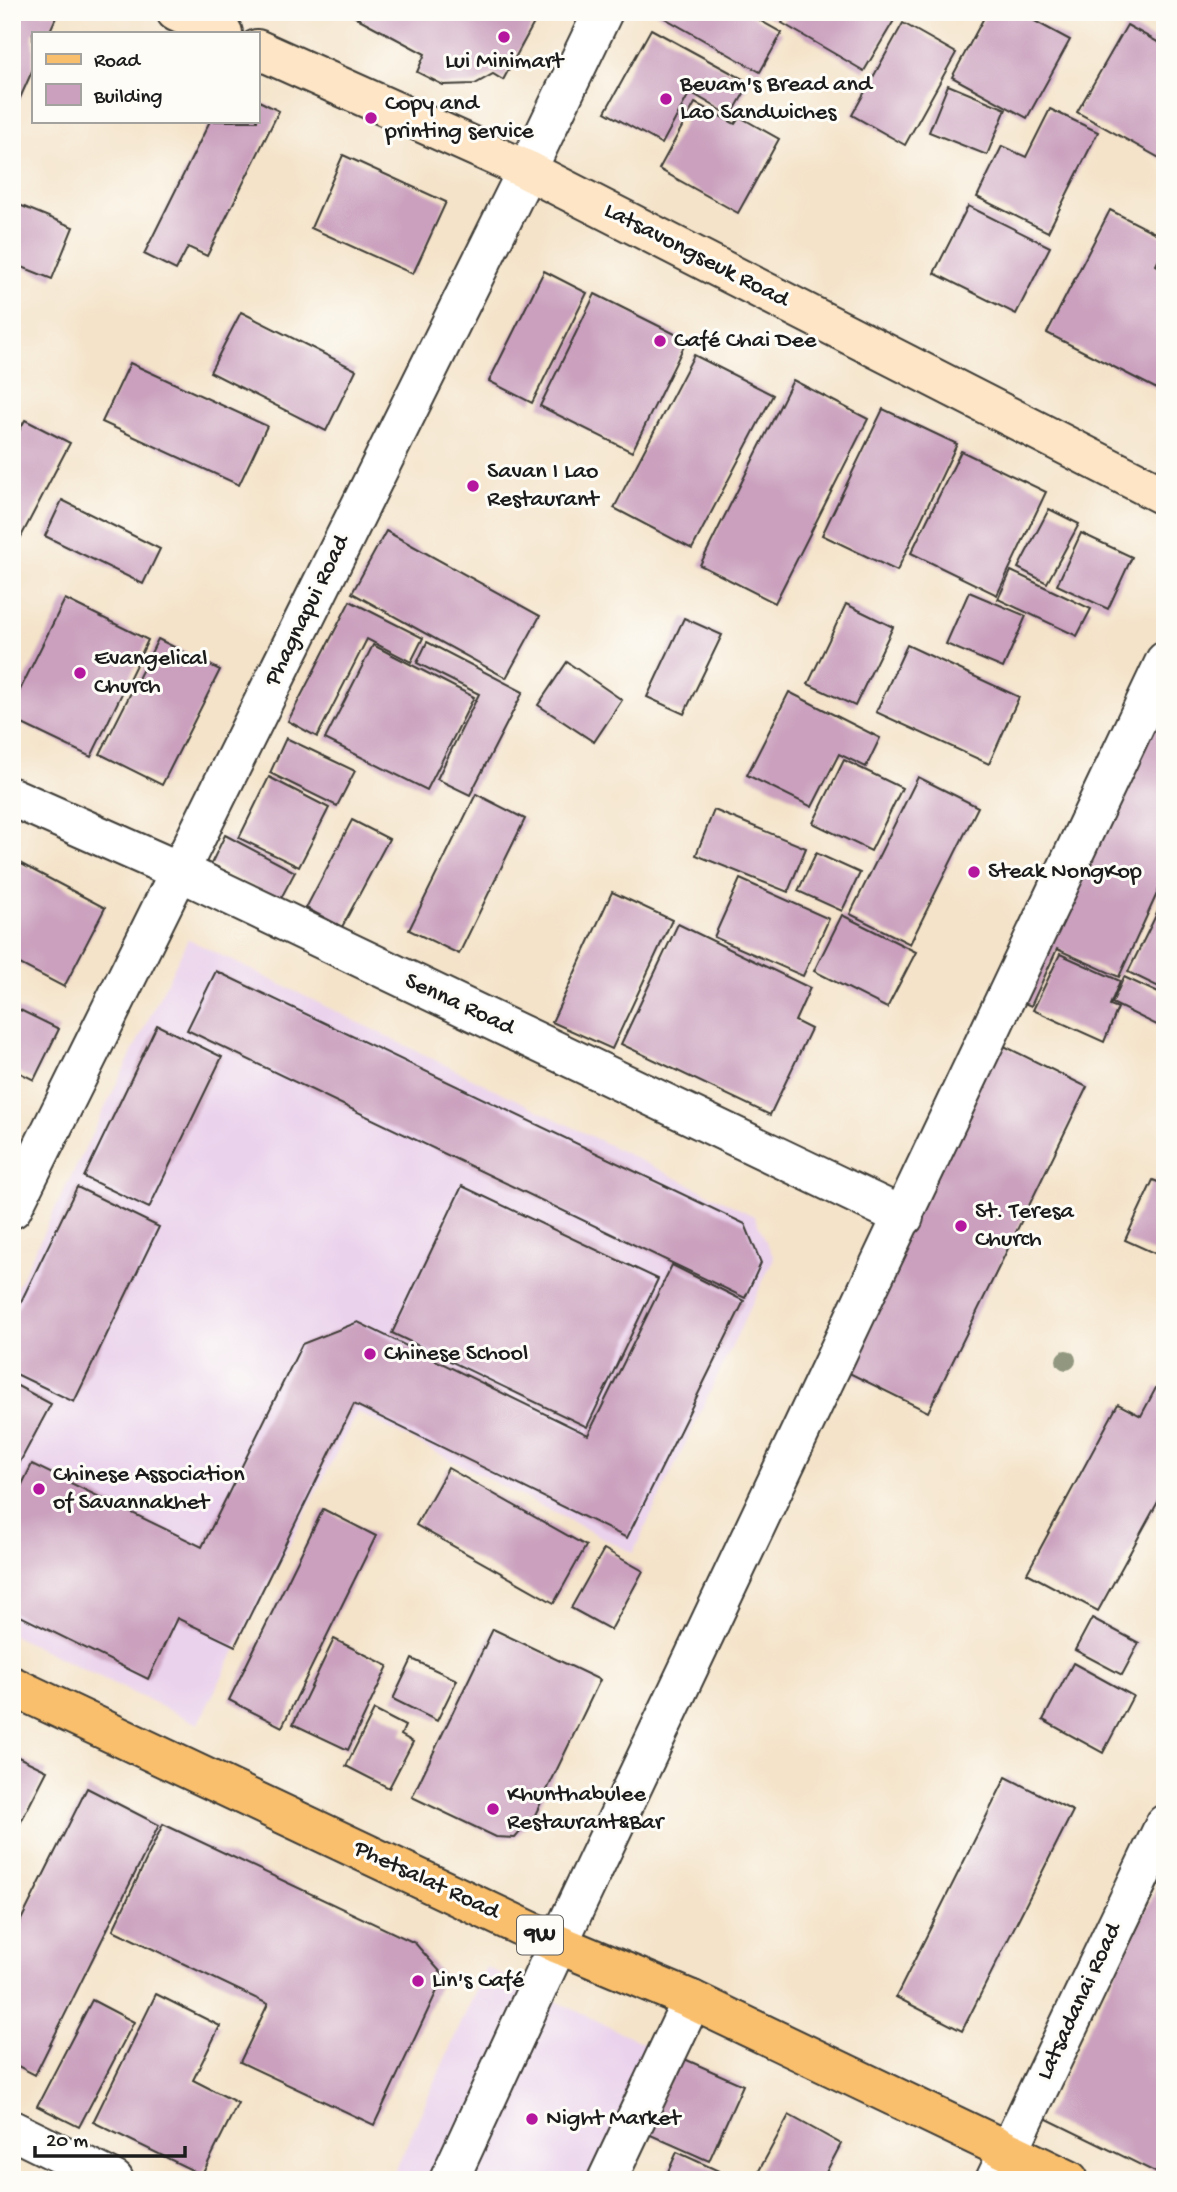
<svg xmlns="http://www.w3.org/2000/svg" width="1177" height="2192" font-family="'Gochi Hand',sans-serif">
	<rect width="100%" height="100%" fill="#fdfcf7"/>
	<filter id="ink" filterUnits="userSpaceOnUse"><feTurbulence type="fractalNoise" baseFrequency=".0143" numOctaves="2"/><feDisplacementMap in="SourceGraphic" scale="14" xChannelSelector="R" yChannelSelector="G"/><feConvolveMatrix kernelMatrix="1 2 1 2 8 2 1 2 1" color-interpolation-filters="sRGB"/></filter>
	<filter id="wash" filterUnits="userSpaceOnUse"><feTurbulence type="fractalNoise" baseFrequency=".00686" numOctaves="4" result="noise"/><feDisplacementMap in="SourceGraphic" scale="28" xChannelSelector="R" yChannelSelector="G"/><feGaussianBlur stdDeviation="1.57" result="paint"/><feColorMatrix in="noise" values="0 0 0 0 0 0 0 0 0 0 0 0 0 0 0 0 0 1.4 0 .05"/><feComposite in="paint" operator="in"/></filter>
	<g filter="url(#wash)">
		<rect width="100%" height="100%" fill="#f4e3c9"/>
		<g fill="#ead1ec">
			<polygon points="188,939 754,1216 774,1258 633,1553 357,1412 198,1724 12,1635 12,1297"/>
			<polygon points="486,1967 674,2058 618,2180 391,2180"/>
		</g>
		<g id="blocks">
			<g fill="#caa0be">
				<polygon points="12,12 58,13 49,33 33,33 33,69 12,116"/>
				<polygon points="346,12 540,12 503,80 493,74 475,84 443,85 417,72 425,54"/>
				<polygon points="654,12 745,12 782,33 760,72"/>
				<polygon points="761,12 779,12 775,20"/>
				<polygon points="788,12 899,12 864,71 782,23"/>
				<polygon points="987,12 1018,12 1070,40 1027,118 952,77"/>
				<polygon points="903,23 956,53 905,145 852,115"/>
				<polygon points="1127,25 1165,46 1165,161 1077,112"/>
				<polygon points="651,29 750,83 731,116 690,92 662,144 605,112"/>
				<polygon points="948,85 1006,109 987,155 929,132"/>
				<polygon points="257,100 279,111 207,256 188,247 176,270 144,254 210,121 257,121"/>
				<polygon points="695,103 735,124 740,117 779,139 738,213 659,169"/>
				<polygon points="1050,109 1098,132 1048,232 977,197 1002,146 1026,157"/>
				<polygon points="343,155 446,202 413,274 311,228"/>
				<polygon points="12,202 73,227 52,279 12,263"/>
				<polygon points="968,206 1050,247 1016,314 934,273"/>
				<polygon points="1110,210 1165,238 1165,247 1156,265 1165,270 1165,393 1047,333"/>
				<polygon points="544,271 587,293 532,403 489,381"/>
				<polygon points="595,294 687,340 632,452 540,406"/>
				<polygon points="241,312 356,370 326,431 210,372"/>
				<polygon points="694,355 773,395 692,549 614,508"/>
				<polygon points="130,363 267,426 239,485 102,422"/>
				<polygon points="793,380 868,419 775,603 700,565"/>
				<polygon points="883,409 957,444 897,571 822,535"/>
				<polygon points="25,420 70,443 12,554 12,444"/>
				<polygon points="961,451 1046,492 997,595 911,553"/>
				<polygon points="62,500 160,549 143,584 45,536"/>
				<polygon points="1049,509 1079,524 1047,583 1018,568"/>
				<polygon points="386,531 540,616 506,678 352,593"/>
				<polygon points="1081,533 1132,557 1108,609 1057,585"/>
				<polygon points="1011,571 1091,609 1077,636 998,599"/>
				<polygon points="969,592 1026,616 1003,668 946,644"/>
				<polygon points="65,599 148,640 91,757 12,719 12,706"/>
				<polygon points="350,601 423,638 411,662 367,639 317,737 288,721"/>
				<polygon points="846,604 893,627 855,706 808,684"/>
				<polygon points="684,618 722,635 684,714 647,697"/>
				<polygon points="158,639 220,670 162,785 100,754"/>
				<polygon points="427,642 523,692 470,795 437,779 479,694 417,663"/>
				<polygon points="373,645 474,697 427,790 325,739"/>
				<polygon points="907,645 1019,697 989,764 876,712"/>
				<polygon points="567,662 622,700 594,742 538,705"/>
				<polygon points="1165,679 1165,876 1119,977 1057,949 1031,1006 1013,998"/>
				<polygon points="789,692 880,738 866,767 839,754 812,807 747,775"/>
				<polygon points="286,738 355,771 337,806 270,773"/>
				<polygon points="844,760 902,788 871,851 813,823"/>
				<polygon points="269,777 329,808 299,867 239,838"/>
				<polygon points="918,777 978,807 910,944 850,914"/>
				<polygon points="476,794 525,819 459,954 409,930"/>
				<polygon points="714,810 806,848 788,892 696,855"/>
				<polygon points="352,820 389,839 342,927 306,908"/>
				<polygon points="225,835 295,872 280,900 211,864"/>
				<polygon points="816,853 860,873 842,911 798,891"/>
				<polygon points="12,859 105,908 64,987 12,960"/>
				<polygon points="740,879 829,919 803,976 714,937"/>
				<polygon points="612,892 672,920 612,1049 552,1022"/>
				<polygon points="1165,897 1165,990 1128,972"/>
				<polygon points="842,915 916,952 887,1008 814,971"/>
				<polygon points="678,924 810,988 795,1021 811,1029 770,1115 621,1044"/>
				<polygon points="1060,954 1120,981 1110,1005 1118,1008 1104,1042 1033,1010"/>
				<polygon points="216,971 745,1224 761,1263 745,1298 187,1030"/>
				<polygon points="1124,977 1165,996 1165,1029 1112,1003"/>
				<polygon points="12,1006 59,1029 34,1080 12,1069"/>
				<polygon points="157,1025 222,1057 149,1208 84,1177"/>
				<polygon points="994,1041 1087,1087 928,1412 835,1366"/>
				<polygon points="1153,1180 1165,1185 1165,1258 1125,1240"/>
				<polygon points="462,1186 658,1279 587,1427 392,1333"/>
				<polygon points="77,1187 159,1227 74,1402 12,1372 12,1320"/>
				<polygon points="672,1265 744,1301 627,1538 354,1404 235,1646 177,1618 148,1679 12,1612 12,1505 32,1464 202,1547 302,1344 358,1322 588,1435"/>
				<polygon points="12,1383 51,1404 12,1477"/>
				<polygon points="1157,1386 1165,1390 1165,1489 1098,1611 1027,1573 1118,1404 1141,1416"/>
				<polygon points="448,1468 586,1546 554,1603 416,1525"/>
				<polygon points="323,1509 376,1536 282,1727 229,1700"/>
				<polygon points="604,1549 643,1571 611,1630 571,1608"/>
				<polygon points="1092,1618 1139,1643 1122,1675 1075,1650"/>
				<polygon points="493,1629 600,1680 535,1815 515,1838 496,1837 412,1797"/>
				<polygon points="334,1639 388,1666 348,1750 293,1724"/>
				<polygon points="412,1659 457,1680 437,1721 393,1699"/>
				<polygon points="1073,1663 1133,1696 1103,1753 1043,1720"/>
				<polygon points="374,1710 405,1726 401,1735 413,1742 389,1788 346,1766"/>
				<polygon points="12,1754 47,1771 12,1839"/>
				<polygon points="1006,1777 1073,1811 962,2031 896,1997"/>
				<polygon points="87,1788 159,1825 35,2075 12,2063 12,1938"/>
				<polygon points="163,1824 415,1943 444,1976 374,2125 240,2062 268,2004 113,1930"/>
				<polygon points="1165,1871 1165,2177 1045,2118"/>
				<polygon points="156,1994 220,2026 193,2080 238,2103 202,2175 93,2122"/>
				<polygon points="92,2000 134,2022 79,2127 37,2106"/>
				<polygon points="680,2057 743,2085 709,2161 646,2133"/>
				<polygon points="789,2115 841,2144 822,2180 754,2180"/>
				<polygon points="677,2152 721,2172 717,2180 664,2180"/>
			</g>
		</g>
	</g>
	<g filter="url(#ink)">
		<use href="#blocks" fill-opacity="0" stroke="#3c3a36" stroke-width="2"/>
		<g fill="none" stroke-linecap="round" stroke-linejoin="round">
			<defs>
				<g id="street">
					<polyline points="12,797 179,871 904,1217"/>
					<polyline points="12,1209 527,170 603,12"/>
					<polyline points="12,2130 114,2180"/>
					<polyline points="449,2180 558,1944 1165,661"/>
					<polyline points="607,2180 692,2000"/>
					<polyline points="995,2180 1165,1824"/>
				</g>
				<g id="secondary">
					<polyline points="176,12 223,33"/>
					<polyline points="257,49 527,170 1165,496"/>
				</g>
				<polyline id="primary" points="12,1686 558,1944 692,2000 1069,2180"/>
			</defs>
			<use href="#street" stroke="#3c3a36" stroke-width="42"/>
			<use href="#secondary" stroke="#3c3a36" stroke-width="42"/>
			<use href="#primary" stroke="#3c3a36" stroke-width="42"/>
			<use href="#street" stroke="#fff" stroke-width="38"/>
			<use href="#secondary" stroke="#fde5c5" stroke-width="38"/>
			<use href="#primary" stroke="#f9bf6d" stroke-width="38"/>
		</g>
		<circle fill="#92987f" cx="1066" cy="1360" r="10"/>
	</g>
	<g fill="#b5179e" stroke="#fdfcf7" stroke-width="2.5">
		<circle cx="504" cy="37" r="7"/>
		<circle cx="666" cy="99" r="7"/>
		<circle cx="371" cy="118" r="7"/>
		<circle cx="660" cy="341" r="7"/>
		<circle cx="473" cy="486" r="7"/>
		<circle cx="80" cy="673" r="7"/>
		<circle cx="974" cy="872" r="7"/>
		<circle cx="961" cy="1226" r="7"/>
		<circle cx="370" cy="1354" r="7"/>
		<circle cx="39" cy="1489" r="7"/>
		<circle cx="493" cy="1809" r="7"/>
		<circle cx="418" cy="1981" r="7"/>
		<circle cx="532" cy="2119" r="7"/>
	</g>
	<g text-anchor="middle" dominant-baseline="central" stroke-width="6" stroke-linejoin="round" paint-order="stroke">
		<rect fill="#fdfcf7" stroke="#605f5e" stroke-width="2" x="517" y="1915.5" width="46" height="39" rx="5"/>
		<g font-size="23" font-weight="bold" fill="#1c1c1c">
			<text x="540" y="1935">9W</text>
		</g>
		<g font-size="24" fill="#1c1c1c" stroke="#fdfcf7" text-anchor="start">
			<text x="504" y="62" text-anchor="middle">Lui Minimart</text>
			<text x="680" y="85">Beuam's Bread and<tspan x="680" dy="28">Lao Sandwiches</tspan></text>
			<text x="385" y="104">Copy and<tspan x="385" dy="28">printing service</tspan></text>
			<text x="674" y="341">Café Chai Dee</text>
			<text x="487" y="472">Savan I Lao<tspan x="487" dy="28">Restaurant</tspan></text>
			<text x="94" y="659">Evangelical<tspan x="94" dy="28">Church</tspan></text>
			<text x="988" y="872">Steak NongKop</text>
			<text x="975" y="1212">St. Teresa<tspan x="975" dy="28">Church</tspan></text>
			<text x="384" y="1354">Chinese School</text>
			<text x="53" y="1475">Chinese Association<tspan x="53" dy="28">of Savannakhet</tspan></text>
			<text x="507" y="1795">Khunthabulee<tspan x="507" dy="28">Restaurant&amp;Bar</tspan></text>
			<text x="432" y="1981">Lin's Café</text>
			<text x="546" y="2119">Night Market</text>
		</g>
		<g font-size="24" fill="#1c1c1c" stroke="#fdfcf7">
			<text transform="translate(696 256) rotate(27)">Latsavongseuk Road</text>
			<text transform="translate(308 611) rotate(-64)">Phagnapui Road</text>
			<text transform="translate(459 1005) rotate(25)">Senna Road</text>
			<text transform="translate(426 1881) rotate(25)">Phetsalat Road</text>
			<text transform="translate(1080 2002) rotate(-65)">Latsadanai Road</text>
		</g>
	</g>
	<rect width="1177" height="2192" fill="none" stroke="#fdfcf7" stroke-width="42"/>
	<rect x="32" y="32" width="228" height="91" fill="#fdfcf7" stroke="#a3a29f" stroke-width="2"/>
	<rect x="46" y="54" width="35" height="10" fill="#f9bf6d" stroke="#a3a29f" stroke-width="2"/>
	<text x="94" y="66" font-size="21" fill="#1c1c1c">Road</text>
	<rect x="46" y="84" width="35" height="21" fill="#caa0be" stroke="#a3a29f" stroke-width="2"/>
	<text x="94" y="102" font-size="21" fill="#1c1c1c">Building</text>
	<path d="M35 2146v10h150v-10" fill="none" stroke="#1c1c1c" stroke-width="3.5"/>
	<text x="46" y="2146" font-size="21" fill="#1c1c1c" stroke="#fdfcf7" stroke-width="5" paint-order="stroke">20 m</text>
</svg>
